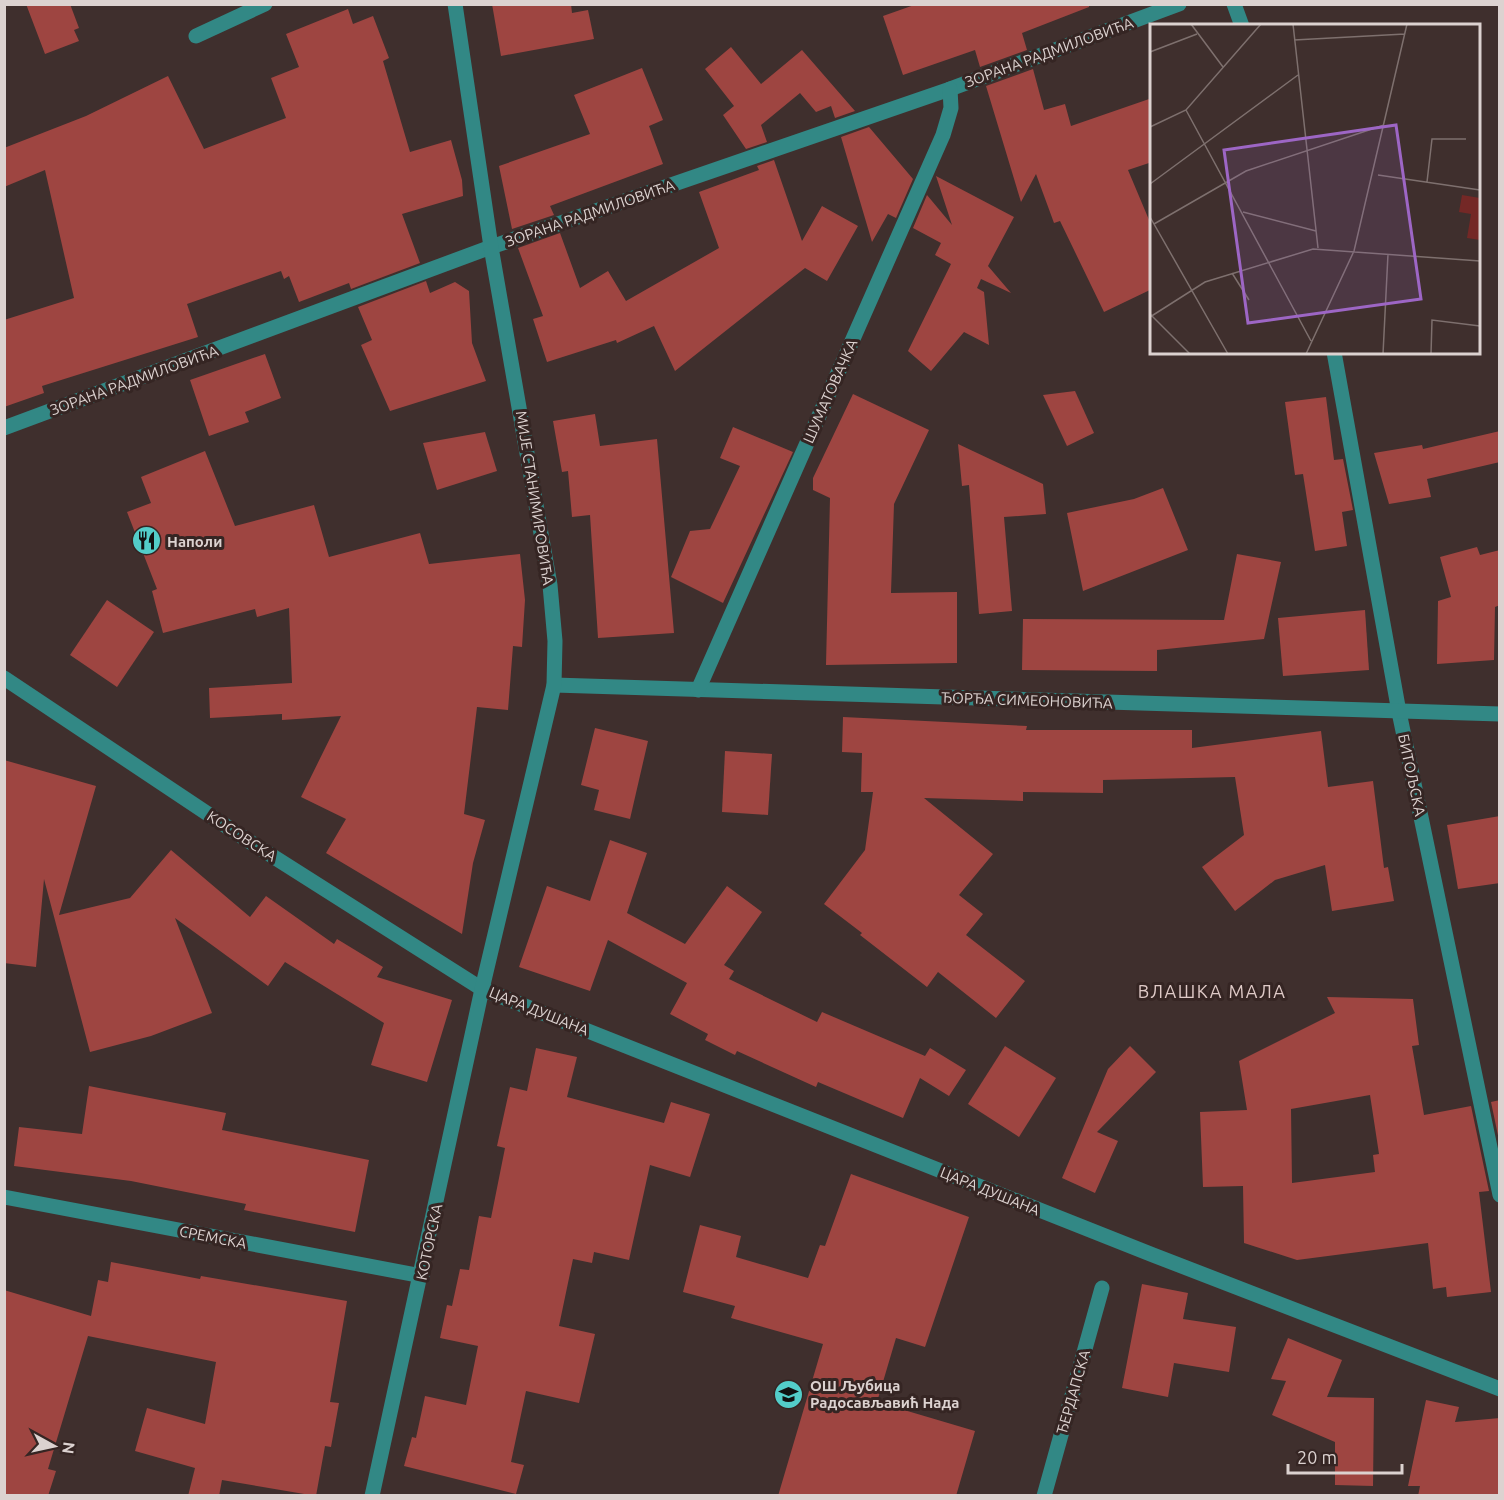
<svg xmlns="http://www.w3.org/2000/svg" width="1504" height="1500" font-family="Ubuntu,sans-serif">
	<rect width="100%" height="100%" fill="#3f2f2d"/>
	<g fill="#9e4541" fill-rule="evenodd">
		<polygon points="26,4 70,4 79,28 74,30 79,41 45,54"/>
		<polygon points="492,4 571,4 572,13 588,10 594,39 501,56"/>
		<polygon points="917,4 1089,4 1089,7 1022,33 1027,50 980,67 975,50 903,75 883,16"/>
		<polygon points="348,9 353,24 373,16 389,58 383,61 410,152 451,140 462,180 463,196 402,214 420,263 351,289 349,283 299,302 289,276 284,279 281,271 187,304 198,337 42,386 44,393 4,407 4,320 74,298 45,170 4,187 4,148 86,116 168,76 204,149 286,118 271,78 299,67 286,34"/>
		<polygon points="731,47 761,84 802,50 855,111 835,118 831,106 816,112 800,93 761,125 767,142 746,149 723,115 734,106 705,69"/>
		<polygon points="642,68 663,120 649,126 663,164 550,206 554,215 512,229 499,166 590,134 574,95"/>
		<polygon points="1033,69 1044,110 1065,104 1071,126 1152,98 1152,162 1128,170 1152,227 1152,289 1104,312 1060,221 1054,223 1036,174 1021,202 986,86"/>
		<polygon points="869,127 913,179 896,218 888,214 872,242 841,137"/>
		<polygon points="774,160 802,241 822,206 858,226 827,281 805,268 675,371 654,326 617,343 616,340 547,362 533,319 543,316 518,248 560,233 580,288 608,271 626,301 719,248 699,192 759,170 757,166"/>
		<polygon points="936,176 1014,217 988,266 1011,293 981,279 977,288 984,292 989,345 964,332 931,371 908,351 951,264 935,255 941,243 913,228 927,195 952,225"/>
		<polygon points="426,281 430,293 455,282 469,291 472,343 486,381 390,411 361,345 372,340 358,307"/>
		<polygon points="265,354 281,398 245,412 249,422 209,436 190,380"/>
		<polygon points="1075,391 1094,433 1067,446 1043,395"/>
		<polygon points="853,394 929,430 894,504 891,593 957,592 957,663 826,665 830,498 813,490 813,478"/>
		<polygon points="1326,397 1334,460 1343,459 1353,510 1342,512 1347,546 1315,551 1303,474 1295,475 1285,402"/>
		<polygon points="595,414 600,446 657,439 674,633 598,638 590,515 572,517 568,471 562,472 553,421"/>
		<polygon points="733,427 793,452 723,603 671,577 690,531 710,529 740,466 720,458"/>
		<polygon points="1500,431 1500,462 1427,479 1431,497 1389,504 1374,453 1422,445 1423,449"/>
		<polygon points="485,432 497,471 437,490 423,443"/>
		<polygon points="958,444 1043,484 1046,514 1004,517 1012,611 979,614 969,485 962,486"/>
		<polygon points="205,451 235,526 314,505 329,557 420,533 429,564 520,554 525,600 522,647 513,646 508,710 477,707 464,814 485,820 473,863 462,934 326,853 346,819 301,797 341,716 282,720 282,714 210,718 209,688 292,683 289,608 257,617 255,609 163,633 152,591 157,589 127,512 151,503 141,477"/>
		<polygon points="1163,488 1188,550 1083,591 1067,513 1134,499"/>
		<polygon points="1477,547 1480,555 1500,550 1500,605 1495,607 1494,660 1437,664 1438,601 1451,597 1440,557"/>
		<polygon points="1237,554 1281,562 1264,639 1157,650 1157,671 1022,670 1023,619 1224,620"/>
		<polygon points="107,600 154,632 117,687 70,655"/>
		<polygon points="1365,610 1369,670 1283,676 1278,618"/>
		<polygon points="843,717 1027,726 1026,730 1192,730 1192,748 1321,731 1328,787 1373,781 1384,868 1388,867 1394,901 1332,911 1325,865 1275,880 1235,911 1202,867 1244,835 1235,777 1103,780 1103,793 1023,792 1023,801 924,798 993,854 959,895 983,914 966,935 1025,981 996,1018 938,972 927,987 860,935 862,933 824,904 865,850 873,792 861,792 862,753 842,752"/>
		<polygon points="595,728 648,741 630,819 594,810 599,790 581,785"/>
		<polygon points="725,751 772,754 768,815 722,812"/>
		<polygon points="4,760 96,786 59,915 130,898 171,850 250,917 266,896 334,944 337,939 383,967 377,977 452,1000 427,1082 371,1065 384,1023 285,962 268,986 175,918 212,1013 151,1036 90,1052 44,879 36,967 4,963"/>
		<polygon points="1500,816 1500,883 1458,889 1447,825"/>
		<polygon points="610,840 647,853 627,913 685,944 727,886 762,912 724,965 734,971 729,979 817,1022 822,1012 925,1056 930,1048 966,1070 949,1096 920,1078 903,1118 818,1082 816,1087 737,1051 735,1055 705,1040 708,1034 670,1014 687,983 608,940 590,991 519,967 547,886 590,901"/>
		<path d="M 1327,997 L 1413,999 L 1419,1045 L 1412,1046 L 1424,1115 L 1471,1106 L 1489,1191 L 1479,1192 L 1491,1292 L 1447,1297 L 1446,1287 L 1433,1289 L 1428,1243 L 1297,1260 L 1244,1243 L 1243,1186 L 1203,1187 L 1200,1112 L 1247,1110 L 1239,1061 L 1335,1013 ZM 1370,1095 L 1379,1154 L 1373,1155 L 1375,1172 L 1292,1183 L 1291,1109 Z"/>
		<polygon points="1005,1046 1056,1078 1019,1137 968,1104"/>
		<polygon points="1130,1046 1156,1072 1097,1132 1118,1141 1095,1193 1062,1178 1108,1069"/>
		<polygon points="536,1048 577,1057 567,1097 664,1123 671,1102 710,1114 690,1177 650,1165 629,1260 594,1252 592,1263 573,1259 559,1326 595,1334 579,1403 526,1391 511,1462 524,1465 516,1494 404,1466 412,1437 416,1438 425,1396 466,1405 478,1346 440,1338 447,1305 452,1306 460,1269 469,1270 479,1216 491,1218 505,1148 497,1146 510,1087 527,1091"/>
		<polygon points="89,1086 226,1113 222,1130 369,1160 355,1232 244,1210 246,1204 131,1181 14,1166 19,1127 82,1134"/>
		<polygon points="1500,1100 1500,1145 1491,1102"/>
		<polygon points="851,1174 969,1217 925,1347 896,1338 877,1402 975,1431 956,1496 778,1496 823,1344 731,1318 735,1306 683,1292 700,1225 741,1236 736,1257 808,1278 820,1245 825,1246"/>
		<polygon points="111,1262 200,1279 201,1276 347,1301 330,1402 339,1403 331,1447 325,1446 316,1496 222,1480 219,1496 188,1496 195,1468 135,1451 147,1408 205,1424 216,1362 88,1336 48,1469 56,1471 48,1496 4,1496 4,1290 91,1316 98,1280 108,1282"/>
		<polygon points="1142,1284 1188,1293 1183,1319 1236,1327 1229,1372 1174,1363 1168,1397 1122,1388"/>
		<polygon points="1288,1338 1342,1360 1327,1397 1374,1398 1373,1486 1335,1485 1335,1442 1272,1415 1286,1381 1271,1379"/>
		<polygon points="1426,1400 1459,1407 1455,1422 1500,1418 1500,1496 1418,1496 1420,1486 1408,1486"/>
	</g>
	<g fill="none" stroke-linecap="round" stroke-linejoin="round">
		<g stroke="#328885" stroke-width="15">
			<polyline points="1234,4 1242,26"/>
			<polyline points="196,36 265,4"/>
			<polyline points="1334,352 1399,712 1500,1195"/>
			<polyline points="4,428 491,247 950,89 1179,4"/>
			<polyline points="4,678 247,840 482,989 1153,1255 1500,1389"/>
			<polyline points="554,685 1500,714"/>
			<polyline points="698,690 943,135 951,108 950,89"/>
			<polyline points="4,1197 422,1276"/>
			<polyline points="372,1496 482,989 554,685 555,641 550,585 491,247 455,4"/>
			<polyline points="1044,1496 1102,1288"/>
		</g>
	</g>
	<defs>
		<symbol id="restaurant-disc" viewBox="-11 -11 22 22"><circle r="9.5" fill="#53cdc9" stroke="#352523"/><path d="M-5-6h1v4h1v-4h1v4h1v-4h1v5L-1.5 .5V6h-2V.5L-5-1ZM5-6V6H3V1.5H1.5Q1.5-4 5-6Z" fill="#111"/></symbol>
		<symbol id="school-disc" viewBox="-11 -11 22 22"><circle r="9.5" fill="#53cdc9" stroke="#352523"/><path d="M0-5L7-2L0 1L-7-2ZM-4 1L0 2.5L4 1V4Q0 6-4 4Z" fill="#111"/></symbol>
	</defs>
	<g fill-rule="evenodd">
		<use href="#restaurant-disc" x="130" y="524" width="33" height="33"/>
		<use href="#school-disc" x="772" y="1378" width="33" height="33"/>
	</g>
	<g text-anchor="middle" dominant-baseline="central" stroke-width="6" stroke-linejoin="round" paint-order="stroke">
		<g font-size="15" fill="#dcd2d0" stroke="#352523">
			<text transform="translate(1049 52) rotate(-20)">ЗОРАНА РАДМИЛОВИЋА</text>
			<text transform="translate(590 213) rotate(-19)">ЗОРАНА РАДМИЛОВИЋА</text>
			<text transform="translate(134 380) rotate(-20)">ЗОРАНА РАДМИЛОВИЋА</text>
			<text transform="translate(830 391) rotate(-66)">ШУМАТОВАЧКА</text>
			<text transform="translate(535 498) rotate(81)">МИЈЕ СТАНИМИРОВИЋА</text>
			<text transform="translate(1027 700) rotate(2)">ЂОРЂА СИМЕОНОВИЋА</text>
			<text transform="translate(1412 775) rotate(78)">БИТОЉСКА</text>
			<text transform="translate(242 836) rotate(33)">КОСОВСКА</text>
			<text transform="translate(539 1011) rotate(22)">ЦАРА ДУШАНА</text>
			<text transform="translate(990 1191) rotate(22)">ЦАРА ДУШАНА</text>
			<text transform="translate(213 1237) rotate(11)">СРЕМСКА</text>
			<text transform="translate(429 1242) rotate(-78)">КОТОРСКА</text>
			<text transform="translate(1073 1392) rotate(-74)">ЂЕРДАПСКА</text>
		</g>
		<g font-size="15" font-weight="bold" fill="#dcd2d0" stroke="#352523" text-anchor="start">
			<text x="167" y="541">Наполи</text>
			<text x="810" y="1385">ОШ Љубица<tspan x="810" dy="17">Радосављавић Нада</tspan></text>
		</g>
		<g font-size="18" letter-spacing="1.5" fill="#dfcac7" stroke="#352523">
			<text x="1212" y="991">ВЛАШКА МАЛА</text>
		</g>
	</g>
	<g transform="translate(1150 24)">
		<rect width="330" height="330" fill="#3f2f2d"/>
		<path d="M 312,171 L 330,174 L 330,216 L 317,214 L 321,190 L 309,188 Z" fill="#742826"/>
		<path fill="none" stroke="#7e706e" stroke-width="1.5" d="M 41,0 L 73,43M 143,0 L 168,224M 144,16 L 255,10M 0,28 L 47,10M 36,86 L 161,317M 0,103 L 36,86 L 111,0M 228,151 L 330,166M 277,158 L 282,115 L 316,115M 0,160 L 148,51M 93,188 L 166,207M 0,193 L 78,330M 4,200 L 96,147 L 234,101M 82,249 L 99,276M 0,290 L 40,330M 0,293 L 55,258 L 163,225 L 330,237M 156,330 L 204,227 L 257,0M 233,330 L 238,230M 281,330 L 282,296 L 330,302"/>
		<path fill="#9d66c5" fill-opacity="0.15" stroke="#9d66c5" stroke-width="3" d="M 246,101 L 271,275 L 98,299 L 74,126 Z"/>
		<rect width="330" height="330" fill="none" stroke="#dcd2d0" stroke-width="3"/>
	</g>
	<rect width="1504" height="1500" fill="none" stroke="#dcd2d0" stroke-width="12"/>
	<g transform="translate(54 1446) rotate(98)" stroke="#352523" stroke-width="4.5" paint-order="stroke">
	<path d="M0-4.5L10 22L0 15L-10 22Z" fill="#dcd2d0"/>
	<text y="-9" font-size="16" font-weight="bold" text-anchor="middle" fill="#dcd2d0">N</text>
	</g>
	<path d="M1288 1464v9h114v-9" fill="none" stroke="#dcd2d0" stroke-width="3"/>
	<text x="1297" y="1464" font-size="18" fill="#dcd2d0" stroke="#352523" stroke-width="4.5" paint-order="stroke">20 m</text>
</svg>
